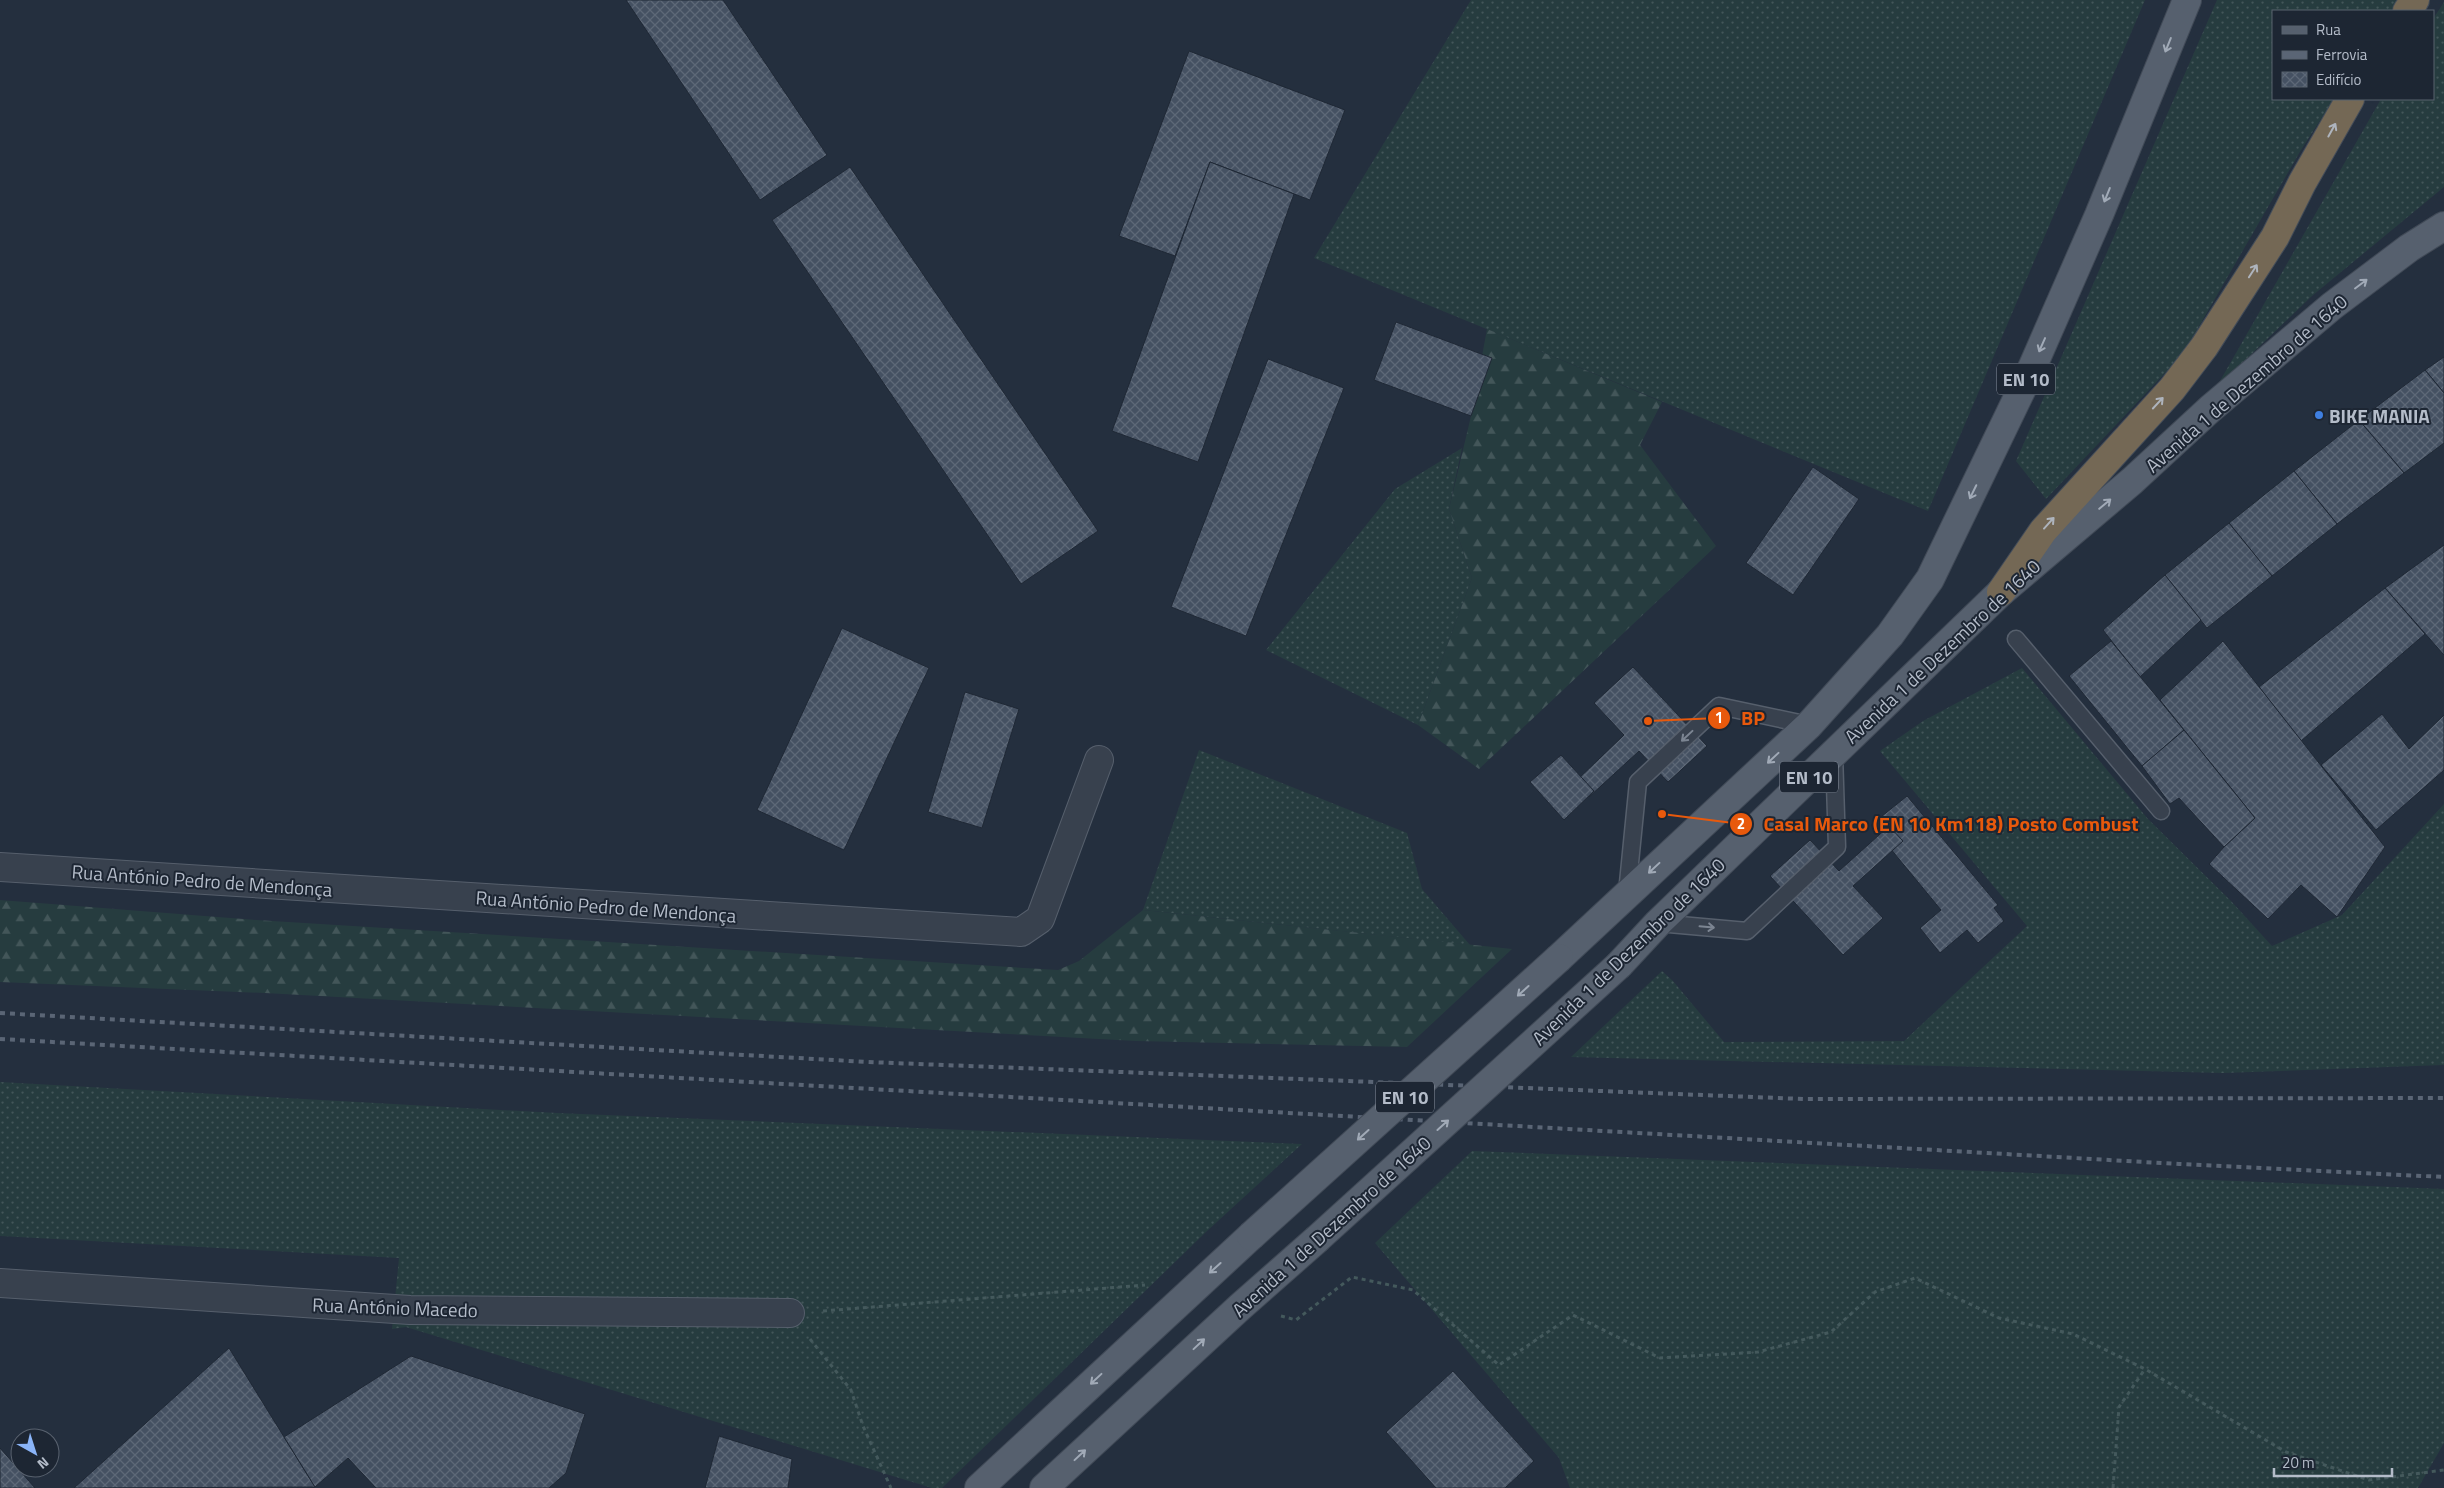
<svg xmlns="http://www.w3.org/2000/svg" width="2444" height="1488" font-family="'Titillium Web',sans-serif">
	<defs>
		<pattern id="grass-dots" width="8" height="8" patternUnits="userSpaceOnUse" patternTransform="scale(1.25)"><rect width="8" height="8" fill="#263c3f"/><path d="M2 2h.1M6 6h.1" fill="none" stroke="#435659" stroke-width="1.8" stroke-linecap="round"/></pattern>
		<pattern id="forest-firs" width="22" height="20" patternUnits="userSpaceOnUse" patternTransform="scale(1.25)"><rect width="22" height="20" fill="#263c3f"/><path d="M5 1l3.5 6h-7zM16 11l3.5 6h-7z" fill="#435659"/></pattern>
		<pattern id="building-cross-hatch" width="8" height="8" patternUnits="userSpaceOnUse" patternTransform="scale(1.25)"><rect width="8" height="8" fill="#455162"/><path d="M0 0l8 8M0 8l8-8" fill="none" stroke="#5d6877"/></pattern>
	</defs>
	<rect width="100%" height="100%" fill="#242f3e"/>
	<g fill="url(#grass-dots)">
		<polygon points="1471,0 2145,0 1928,511 1314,258"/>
		<polygon points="2217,0 2399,0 2392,11 2273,11 2273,99 2334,99 2301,150 2183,354 2046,499 2016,461"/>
		<polygon points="2444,2 2444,187 2312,296 2216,388 2381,99 2433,99 2433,19"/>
		<polygon points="1462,448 1449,509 1472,578 1418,725 1266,650 1395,489"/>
		<polygon points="2022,668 2148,819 2231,901 2272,946 2342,915 2444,804 2444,1065 2223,1073 1571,1057 1662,971 1673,981 1724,1042 1904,1041 2027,926 1880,751 1923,721"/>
		<polygon points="1199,750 1407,833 1422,889 1470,945 1143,910"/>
		<polygon points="0,1082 557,1113 1302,1144 1206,1232 942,1488 932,1488 406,1327 392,1329 399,1258 0,1236"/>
		<polygon points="1472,1151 2444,1189 2444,1443 2418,1488 1570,1488 1559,1458 1375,1243"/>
	</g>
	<g fill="url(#forest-firs)">
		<polygon points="1487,329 1662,402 1640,445 1716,546 1479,769 1418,725 1472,578 1449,509 1471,416"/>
		<polygon points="0,900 256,920 1058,970 1079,961 1143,910 1512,949 1407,1047 1136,1041 265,993 0,982"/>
	</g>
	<g fill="url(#building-cross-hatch)" stroke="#1f2835">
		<polygon points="626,0 723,0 827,155 760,200"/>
		<polygon points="1189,51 1345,110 1310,200 1210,162 1175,256 1119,236"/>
		<polygon points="1210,162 1294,194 1198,462 1112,431"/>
		<polygon points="850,167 1098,531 1021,584 772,220"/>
		<polygon points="1396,322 1492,358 1471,416 1374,380"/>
		<polygon points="2444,357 2444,393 2425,370"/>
		<polygon points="1268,359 1344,388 1246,636 1171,607"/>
		<polygon points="2425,370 2444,393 2444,443 2404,473 2359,420"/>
		<polygon points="2359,420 2404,473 2337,524 2294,471"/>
		<polygon points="1813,467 1859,499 1793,595 1746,563"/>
		<polygon points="2294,471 2337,524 2272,576 2229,523"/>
		<polygon points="2229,523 2272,576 2207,628 2165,575"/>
		<polygon points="2444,545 2444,655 2385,588"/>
		<polygon points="2165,575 2201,620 2140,677 2103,630"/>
		<polygon points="2385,588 2425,634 2301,741 2259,687"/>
		<polygon points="842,628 929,668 844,850 757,810"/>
		<polygon points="2111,641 2184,730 2142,766 2069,676"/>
		<polygon points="2223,641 2385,847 2337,917 2301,885 2268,919 2209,864 2224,847 2255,818 2160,700"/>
		<polygon points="1633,667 1707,746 1668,782 1639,751 1589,797 1575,782 1624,735 1594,703"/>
		<polygon points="965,692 1019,709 982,828 928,812"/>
		<polygon points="2382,714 2409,749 2444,715 2444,770 2376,830 2321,765"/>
		<polygon points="2184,730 2255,818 2224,847 2179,798 2170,804 2142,766"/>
		<polygon points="1561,755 1594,791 1564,820 1530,782"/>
		<polygon points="1907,796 1998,905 1994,908 2004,921 1978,943 1967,930 1940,953 1920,928 1941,910 1871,825"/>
		<polygon points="1889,826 1903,841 1853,886 1883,918 1843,955 1770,876 1810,840 1839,871"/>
		<polygon points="229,1348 315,1487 74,1488"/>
		<polygon points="411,1356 585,1414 566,1473 549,1488 376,1488 348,1458 315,1487 284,1437"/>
		<polygon points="1453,1371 1534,1461 1505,1488 1436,1488 1386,1432"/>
		<polygon points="719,1436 792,1459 788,1488 705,1488"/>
		<polygon points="0,1448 35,1488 0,1488"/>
	</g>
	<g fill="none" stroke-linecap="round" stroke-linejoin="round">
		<defs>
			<g id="lane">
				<polyline points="2016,639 2161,811"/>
				<polyline points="1627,893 1638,782 1719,706 1809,725"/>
				<polyline points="1658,923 1747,931 1837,847 1834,753"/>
			</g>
			<g id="street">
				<polyline points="0,867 1021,932 1040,919 1099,760"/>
				<polyline points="0,1283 410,1310 790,1313"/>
			</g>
			<g id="primary">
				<polyline points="1559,958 1809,725 1890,635 1930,579 2032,368 2099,215 2187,0"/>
				<polyline points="1619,965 1658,923 2001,592 2132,481 2210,409 2332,306 2409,248 2444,226"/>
				<polyline points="979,1488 1251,1236"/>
				<polyline points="1044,1488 1240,1307 1316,1240"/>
			</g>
			<g id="highway">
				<polyline points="2407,11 2415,0"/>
				<polyline points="2001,592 2043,531 2172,389 2204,347 2275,237 2302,183 2350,99"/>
			</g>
		</defs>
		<use href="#lane" stroke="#565f6c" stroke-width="19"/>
		<use href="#street" stroke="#565f6c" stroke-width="30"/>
		<use href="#primary" stroke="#414a57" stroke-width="30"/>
		<use href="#highway" stroke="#434c59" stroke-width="30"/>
		<g stroke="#44595c" stroke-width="3" stroke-dasharray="4 4" stroke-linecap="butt">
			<polyline points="823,1311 1145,1285"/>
			<polyline points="1281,1316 1296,1320 1352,1277 1413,1290 1499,1365 1573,1315 1660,1358 1758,1352 1831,1332 1875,1292 1915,1278 1999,1318 2073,1334 2145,1369 2286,1452 2369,1480 2444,1470"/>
			<polyline points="810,1339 851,1390 863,1426 891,1488"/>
			<polyline points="2113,1488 2119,1407 2145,1369"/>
		</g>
		<use href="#lane" stroke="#38414e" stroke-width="16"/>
		<use href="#street" stroke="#38414e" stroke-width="28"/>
		<use href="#primary" stroke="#56606e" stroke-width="28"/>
		<use href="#highway" stroke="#746855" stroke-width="28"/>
		<g stroke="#5a6575" stroke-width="4" stroke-dasharray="5 5" stroke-linecap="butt">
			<polyline points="0,1013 868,1062 1803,1099 2444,1098"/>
			<polyline points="0,1039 2179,1164 2444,1177"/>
		</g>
		<defs>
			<g id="primary-bridge">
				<polyline points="1251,1236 1559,958"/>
				<polyline points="1316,1240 1619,965"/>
			</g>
		</defs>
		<use href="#primary-bridge" stroke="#414a57" stroke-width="30" stroke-linecap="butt"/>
		<use href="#primary-bridge" stroke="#56606e" stroke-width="28"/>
	</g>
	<defs><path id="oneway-shaft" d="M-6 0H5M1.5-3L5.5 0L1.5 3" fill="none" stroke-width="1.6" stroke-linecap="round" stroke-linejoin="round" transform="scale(1.25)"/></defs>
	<g stroke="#a1aab7">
		<use href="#oneway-shaft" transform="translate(2168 45) rotate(112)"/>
		<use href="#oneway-shaft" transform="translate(2107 195) rotate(112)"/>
		<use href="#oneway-shaft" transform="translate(2361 284) rotate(-37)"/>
		<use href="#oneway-shaft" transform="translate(2042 345) rotate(114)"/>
		<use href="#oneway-shaft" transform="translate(1973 492) rotate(116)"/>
		<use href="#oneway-shaft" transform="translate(2105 504) rotate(-40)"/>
		<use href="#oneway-shaft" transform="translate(1773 758) rotate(137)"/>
		<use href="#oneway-shaft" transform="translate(1654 868) rotate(137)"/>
		<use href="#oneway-shaft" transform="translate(1523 991) rotate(138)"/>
		<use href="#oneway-shaft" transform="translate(1443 1125) rotate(-42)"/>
		<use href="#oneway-shaft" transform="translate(1363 1135) rotate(138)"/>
		<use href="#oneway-shaft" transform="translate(1215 1268) rotate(138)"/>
		<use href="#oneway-shaft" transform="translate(1199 1344) rotate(-43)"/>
		<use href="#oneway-shaft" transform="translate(1096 1379) rotate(137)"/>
		<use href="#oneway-shaft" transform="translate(1080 1455) rotate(-43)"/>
	</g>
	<g stroke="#aeb4bd">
		<use href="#oneway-shaft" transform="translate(2332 130) rotate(-61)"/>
		<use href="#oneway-shaft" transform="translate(2253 271) rotate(-57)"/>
		<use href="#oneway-shaft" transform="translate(2158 403) rotate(-47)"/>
		<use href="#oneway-shaft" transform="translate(2049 523) rotate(-48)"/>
	</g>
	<g stroke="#7c8592">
		<use href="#oneway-shaft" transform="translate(1687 736) rotate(137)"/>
		<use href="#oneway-shaft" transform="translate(1707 927) rotate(5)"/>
	</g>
	<circle fill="#3f7fe0" stroke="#1d2633" stroke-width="2" cx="2319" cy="415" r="5"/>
	<g text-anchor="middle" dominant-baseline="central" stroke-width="4" stroke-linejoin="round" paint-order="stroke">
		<g fill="#1d2633" stroke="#878f9c" stroke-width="1">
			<rect x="1997" y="363.5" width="58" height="31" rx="4"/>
			<rect x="1780" y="761.5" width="58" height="31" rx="4"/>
			<rect x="1376" y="1081.5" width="58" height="31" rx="4"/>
		</g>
		<g font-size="18" font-weight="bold" fill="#b4bcc9">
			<text x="2026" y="379">EN 10</text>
			<text x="1809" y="777">EN 10</text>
			<text x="1405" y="1097">EN 10</text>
		</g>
		<g font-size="19" fill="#b4bcc9" stroke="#1d2633">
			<text transform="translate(2246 383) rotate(-41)">Avenida 1 de Dezembro de 1640</text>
			<text transform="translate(1942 651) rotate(-43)">Avenida 1 de Dezembro de 1640</text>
			<text transform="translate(202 880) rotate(4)">Rua António Pedro de Mendonça</text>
			<text transform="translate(606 906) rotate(4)">Rua António Pedro de Mendonça</text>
			<text transform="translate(1628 951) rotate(-44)">Avenida 1 de Dezembro de 1640</text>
			<text transform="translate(1331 1226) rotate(-42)">Avenida 1 de Dezembro de 1640</text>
			<text transform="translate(395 1307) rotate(2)">Rua António Macedo</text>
		</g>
		<g font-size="19" font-weight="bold" fill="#b4bcc9" stroke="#1d2633" text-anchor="start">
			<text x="2329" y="415">BIKE MANIA</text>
		</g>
	</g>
	<path fill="none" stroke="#e8590c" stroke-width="2" d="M1648 721L1719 718M1662 814L1741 824"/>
	<g fill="#e8590c" stroke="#1d2633" stroke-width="2">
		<circle cx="1648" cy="721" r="5"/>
		<circle cx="1662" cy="814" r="5"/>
		<circle cx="1719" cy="718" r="12"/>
		<circle cx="1741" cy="824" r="12"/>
	</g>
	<g font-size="15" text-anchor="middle" font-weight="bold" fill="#fff">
		<text x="1719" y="723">1</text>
		<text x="1741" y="829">2</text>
	</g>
	<g font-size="20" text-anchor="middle" font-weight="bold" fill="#e8590c" stroke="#1d2633" stroke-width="4" stroke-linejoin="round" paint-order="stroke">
		<text x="1753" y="725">BP</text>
		<text x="1951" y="831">Casal Marco (EN 10 Km118) Posto Combust</text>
	</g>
	<rect x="2272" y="10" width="162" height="90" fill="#1d2633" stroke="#59626f"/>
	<rect x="2282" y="26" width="25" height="8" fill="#56606e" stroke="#59626f"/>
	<text x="2316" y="35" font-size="15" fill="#b4bcc9">Rua</text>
	<rect x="2282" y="51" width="25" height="8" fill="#5a6575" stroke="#59626f"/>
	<text x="2316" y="60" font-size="15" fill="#b4bcc9">Ferrovia</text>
	<rect x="2282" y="72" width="25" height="15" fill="url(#building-cross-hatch)" stroke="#59626f"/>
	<text x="2316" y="85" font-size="15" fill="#b4bcc9">Edifício</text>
	<g transform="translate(35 1453) rotate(141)"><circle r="24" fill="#1d2633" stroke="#59626f"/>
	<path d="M0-4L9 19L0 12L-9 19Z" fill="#8ab4f8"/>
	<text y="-8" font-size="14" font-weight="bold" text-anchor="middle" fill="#b4bcc9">N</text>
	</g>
	<path d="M2274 1468v8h118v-8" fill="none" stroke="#b4bcc9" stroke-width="2.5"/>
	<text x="2282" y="1468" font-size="15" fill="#b4bcc9" stroke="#1d2633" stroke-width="4" paint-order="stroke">20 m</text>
</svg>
